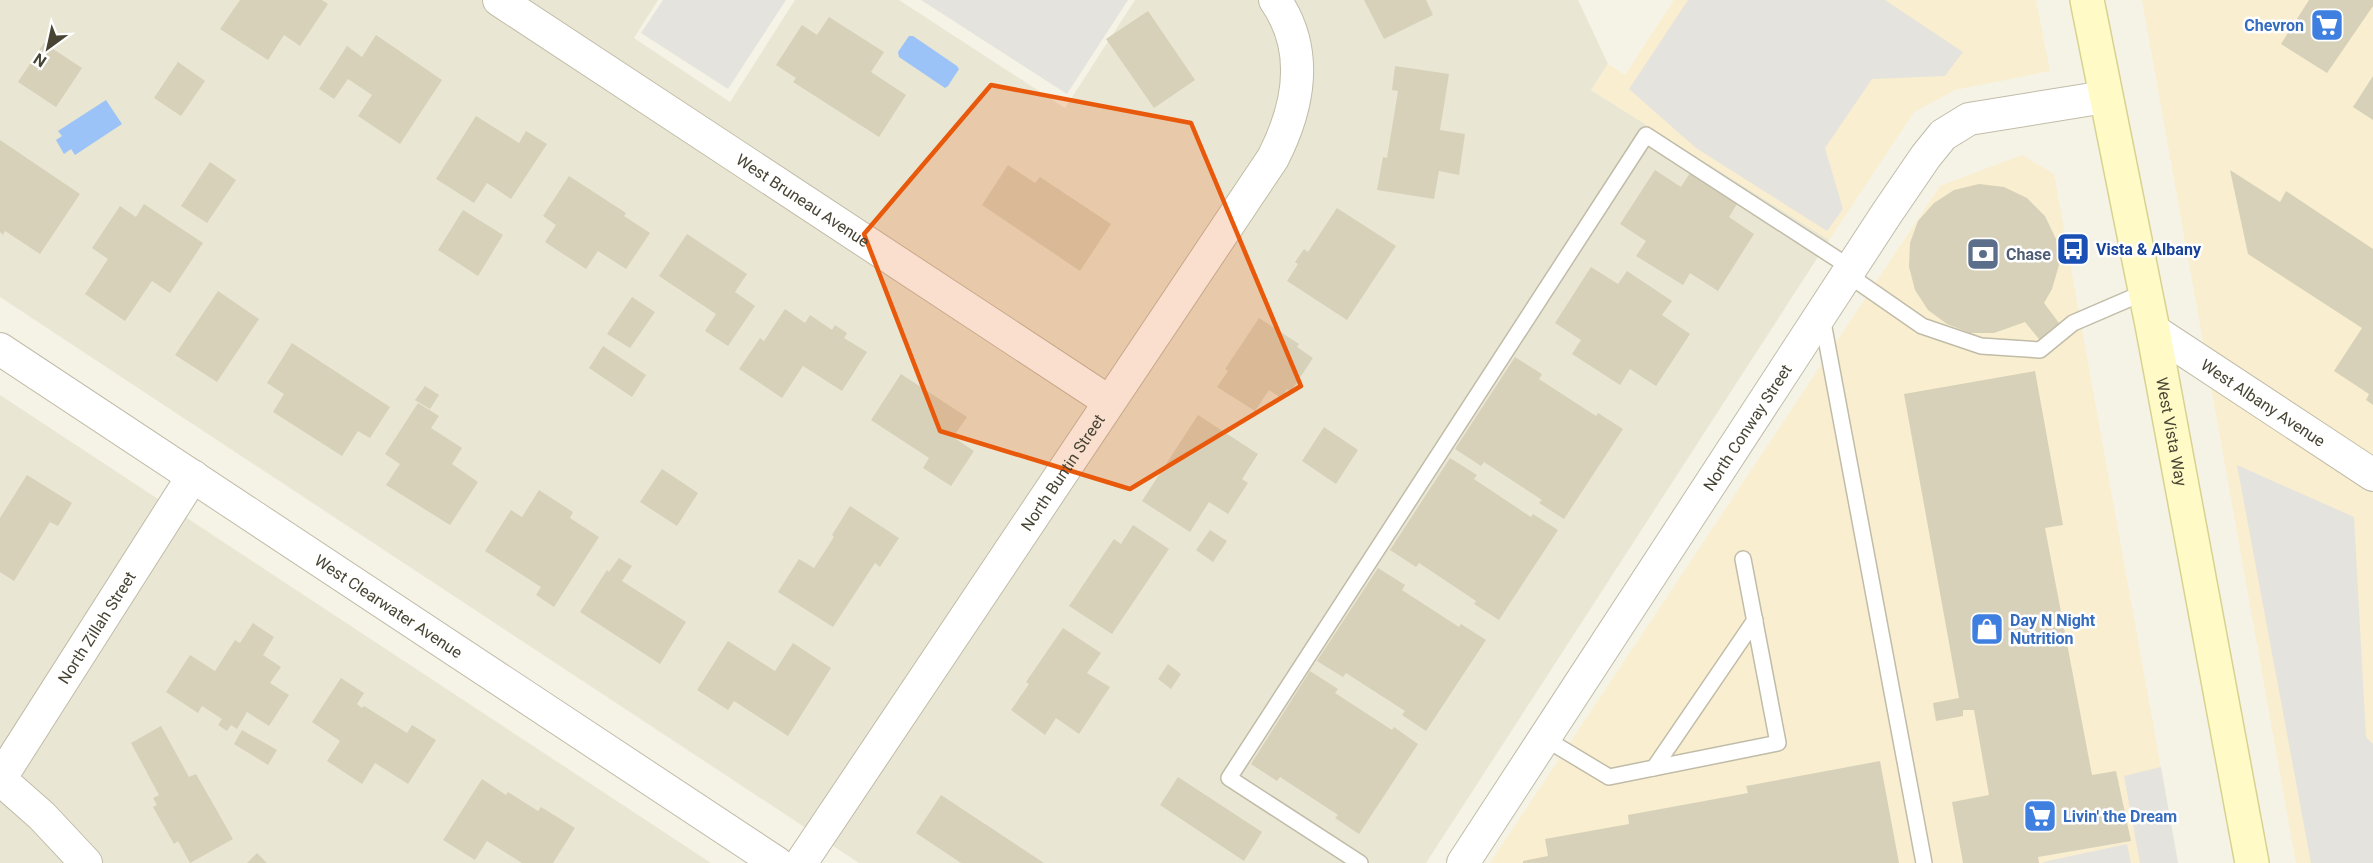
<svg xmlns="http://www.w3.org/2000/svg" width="2373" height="863" font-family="Roboto,sans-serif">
	<rect width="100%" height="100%" fill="#f5f3e6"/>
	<g fill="#e9e6d3">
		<polygon points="0,0 658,0 634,38 730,102 795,0 899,0 1065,108 1135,0 1578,0 1608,64 1591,90 1829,240 1426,863 859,863 0,297"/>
		<polygon points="0,395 711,863 0,863"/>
	</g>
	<g fill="#f9eecf">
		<polygon points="1674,0 2036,0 2050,71 1955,90 1914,112 1829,240 1591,90 1608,64 1625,75"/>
		<polygon points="2142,0 2373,0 2373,863 2296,863"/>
		<polygon points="2022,155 2054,174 2178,863 1490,863 1940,186"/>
	</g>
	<g fill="#e5e3de">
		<polygon points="663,0 786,0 728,89 641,33"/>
		<polygon points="921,0 1128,0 1067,94"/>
		<polygon points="1688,0 1885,0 1963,52 1945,76 1872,79 1825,148 1843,209 1827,231 1696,148 1629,89"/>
		<polygon points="2237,465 2354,517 2366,737 2373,744 2373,863 2311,863"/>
		<polygon points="2161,767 2178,863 2140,863 2124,776"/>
		<polygon points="2127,844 2131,863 2043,863 2043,862"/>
	</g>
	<g fill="#9cc3f7">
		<polygon points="909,36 913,36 957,66 959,69 948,86 945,88 899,57 898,52"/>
		<polygon points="106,100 122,124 75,155 71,149 64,154 56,140 62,136 58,131"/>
	</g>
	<g fill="#d7d1ba">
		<polygon points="240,0 322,0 328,4 300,46 284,35 268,60 220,29"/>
		<polygon points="1364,0 1426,0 1433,15 1384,39"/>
		<polygon points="2309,0 2373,0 2373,6 2327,73 2281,44"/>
		<polygon points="1148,11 1195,80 1154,108 1106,39"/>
		<polygon points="829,17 884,52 871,72 906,95 879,137 793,82 796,78 776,65 802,25 817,35"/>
		<polygon points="376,35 442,80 400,144 358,116 372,95 348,79 334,99 319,89 347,46 362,57"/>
		<polygon points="44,43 82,68 56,107 18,82"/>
		<polygon points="178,62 205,81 181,116 154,98"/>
		<polygon points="1395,66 1449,74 1440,130 1465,134 1459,175 1439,171 1434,199 1377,190 1383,157 1387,158 1398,91 1392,90"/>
		<polygon points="2373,76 2373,120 2353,107"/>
		<polygon points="476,116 519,143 526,131 547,144 511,199 487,183 474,203 436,179"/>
		<polygon points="0,140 80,194 40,254 5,231 3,235 0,232"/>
		<polygon points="210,162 236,180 207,223 181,206"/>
		<polygon points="1008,165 1035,183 1040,177 1111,224 1080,271 982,205"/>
		<polygon points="1655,170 1681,187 1690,173 1737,204 1729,217 1754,234 1718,291 1690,273 1683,285 1636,256 1646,241 1620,224"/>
		<polygon points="2230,170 2280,202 2286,191 2373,249 2373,405 2366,400 2369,394 2334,371 2362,328 2248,254"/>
		<polygon points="569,176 626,213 624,216 650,233 626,269 598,251 586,269 545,242 556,225 543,216"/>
		<polygon points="1979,184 2004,187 2027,198 2045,216 2056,239 2059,265 2052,289 2044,303 2062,327 2043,344 2025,322 1994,333 1970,333 1947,324 1928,310 1915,290 1909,267 1910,243 1918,221 1934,203 1954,190"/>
		<polygon points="144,204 203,243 170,293 152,281 125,321 85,294 108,259 92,248 120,206 136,217"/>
		<polygon points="1337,208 1396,246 1347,320 1287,281 1298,264 1295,262 1304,249 1308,252"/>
		<polygon points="463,210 503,235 478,276 438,250"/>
		<polygon points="687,234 747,274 735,292 755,306 728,346 705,331 716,314 659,276"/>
		<polygon points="1591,267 1618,284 1627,271 1672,301 1662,315 1690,334 1656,386 1630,369 1620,385 1572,354 1581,340 1555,323"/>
		<polygon points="218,291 259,319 217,382 175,355"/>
		<polygon points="632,297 655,312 630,348 607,334"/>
		<polygon points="785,309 805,323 810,315 832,330 835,325 847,333 844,338 867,352 842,391 803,366 782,398 739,369 760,338 764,341"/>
		<polygon points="1259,318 1299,344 1297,347 1313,358 1291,391 1287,389 1281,398 1269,390 1255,411 1217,387 1228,371 1225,369"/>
		<polygon points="292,343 390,407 370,438 358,431 342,456 273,412 284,394 267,383"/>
		<polygon points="603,346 646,375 632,397 589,368"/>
		<polygon points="1515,357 1542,374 1539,379 1596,416 1598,413 1623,429 1564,519 1539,503 1542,500 1484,462 1481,466 1455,449"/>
		<polygon points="2035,371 2063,525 2045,528 2092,775 2116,771 2131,841 2038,857 2039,863 1963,863 1952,802 1989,795 1974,710 1963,710 1963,716 1936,721 1933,703 1959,698 1904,394"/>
		<polygon points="901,374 967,417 953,437 974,451 951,486 923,468 929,458 871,420"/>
		<polygon points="425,386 439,395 430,409 415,400"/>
		<polygon points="418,403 439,416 431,428 462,448 452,464 478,482 450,525 386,485 400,464 385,454"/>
		<polygon points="1198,415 1258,454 1242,479 1248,483 1228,514 1209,502 1190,532 1142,501"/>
		<polygon points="1324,427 1358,450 1336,484 1302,461"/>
		<polygon points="1450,458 1477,475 1474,479 1531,517 1533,514 1558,530 1499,620 1474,604 1476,601 1419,563 1416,567 1390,550"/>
		<polygon points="662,469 698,493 677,526 640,502"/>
		<polygon points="27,475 72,503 58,526 50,522 14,581 0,572 0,518"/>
		<polygon points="539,490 573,512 570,518 599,537 554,607 536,595 541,587 485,551 511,510 522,517"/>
		<polygon points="850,506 899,538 880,567 875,563 833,627 778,592 799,559 814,568 834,537 832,535"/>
		<polygon points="1133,525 1169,549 1112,634 1069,606 1114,539 1121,544"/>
		<polygon points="1210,530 1227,541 1213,562 1196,550"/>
		<polygon points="619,558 632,566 622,581 686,622 660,664 580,612 607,570 609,572"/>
		<polygon points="1378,568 1405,585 1402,590 1459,627 1461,624 1486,640 1426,731 1402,715 1405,711 1346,673 1343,677 1317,661"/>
		<polygon points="253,623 274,637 263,655 281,667 270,683 289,695 269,726 247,712 237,729 231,725 227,731 218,725 222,719 202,706 198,713 166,692 190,655 215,671 235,640 240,643"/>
		<polygon points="1063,628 1101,653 1087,673 1110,687 1079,734 1056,718 1045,735 1011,710 1029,684 1026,682"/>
		<polygon points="728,641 775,671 793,643 831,668 788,736 734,701 728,710 697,690"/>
		<polygon points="1168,664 1181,674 1171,689 1158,679"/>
		<polygon points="1310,671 1338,689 1335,693 1392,730 1394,727 1418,744 1359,834 1335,818 1338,815 1280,777 1277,781 1251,764"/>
		<polygon points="341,678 364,693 357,704 362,708 364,706 407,733 412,725 436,740 408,784 375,763 362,784 327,761 340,741 312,722"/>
		<polygon points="161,726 189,777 196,774 233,839 190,863 178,841 174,844 153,807 157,805 153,798 159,795 131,743"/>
		<polygon points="242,730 277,750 268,765 234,744"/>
		<polygon points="1880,761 1899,863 1523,863 1523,861 1548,856 1545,839 1629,824 1628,815 1748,793 1746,786"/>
		<polygon points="1178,777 1262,832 1244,861 1160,805"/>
		<polygon points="482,779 506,795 508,792 538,811 541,807 575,828 553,863 522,863 487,841 475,860 443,840"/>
		<polygon points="941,795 1044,863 961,863 916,833"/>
		<polygon points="257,853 267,863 247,863"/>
	</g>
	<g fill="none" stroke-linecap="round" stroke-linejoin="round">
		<defs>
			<g id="lane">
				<polyline points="1847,274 1922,326 1981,346 2040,350 2073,323 2145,292"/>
				<polyline points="1822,317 1924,863"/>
				<polyline points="1544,738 1609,777 1778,743 1743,559"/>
				<polyline points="1654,768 1755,620"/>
				<polyline points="1360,863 1229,778 1646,135 1851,268"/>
			</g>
			<g id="street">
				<path id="s1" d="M 499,0 L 1108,401"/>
				<path id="s2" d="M 2153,330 L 2373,475"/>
				<path id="s3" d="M 0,349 L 777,863"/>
				<path id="s4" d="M 86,863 L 42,816 L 0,779 L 193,476"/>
				<path id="s5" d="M 801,863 L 1273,158 C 1299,107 1310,50 1275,0"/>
				<path id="s6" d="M 1463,863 L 1887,213 L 1926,156 L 1943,135 L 1969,119 L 2105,97"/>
			</g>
			<g id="secondary">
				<path id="s7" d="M 2087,0 L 2153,330 L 2252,863"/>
			</g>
		</defs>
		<use href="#lane" stroke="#c1bca8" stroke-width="18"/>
		<use href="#street" stroke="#c1bca8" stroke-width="34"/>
		<use href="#secondary" stroke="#d8d291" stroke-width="36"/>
		<use href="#lane" stroke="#fff" stroke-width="15"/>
		<use href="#street" stroke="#fff" stroke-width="32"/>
		<use href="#secondary" stroke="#fffac6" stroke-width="33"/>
	</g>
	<path fill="#e8590c" fill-opacity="0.2" stroke="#e8590c" stroke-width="4.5" stroke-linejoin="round" d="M 991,85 L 1191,123 L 1301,386 L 1130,489 L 940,431 L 864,234 Z"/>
	<defs>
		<symbol id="supermarket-square" viewBox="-11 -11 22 22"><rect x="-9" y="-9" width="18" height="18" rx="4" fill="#3f7fe0" stroke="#fff"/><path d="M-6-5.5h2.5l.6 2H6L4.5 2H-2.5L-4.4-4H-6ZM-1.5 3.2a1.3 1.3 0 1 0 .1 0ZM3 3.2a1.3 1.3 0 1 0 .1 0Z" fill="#fff"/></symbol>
		<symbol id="bus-square" viewBox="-11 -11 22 22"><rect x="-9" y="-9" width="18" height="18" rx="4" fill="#1a4fb4" stroke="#fff"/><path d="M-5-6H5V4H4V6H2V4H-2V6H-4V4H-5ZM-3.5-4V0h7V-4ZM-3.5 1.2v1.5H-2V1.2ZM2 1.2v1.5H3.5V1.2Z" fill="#fff"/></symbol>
		<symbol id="bank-square" viewBox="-11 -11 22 22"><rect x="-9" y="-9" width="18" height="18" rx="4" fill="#5c6f8a" stroke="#fff"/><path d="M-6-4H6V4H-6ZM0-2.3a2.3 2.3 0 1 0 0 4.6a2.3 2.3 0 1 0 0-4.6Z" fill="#fff"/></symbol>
		<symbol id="shop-square" viewBox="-11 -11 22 22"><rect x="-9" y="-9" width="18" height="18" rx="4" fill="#3f7fe0" stroke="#fff"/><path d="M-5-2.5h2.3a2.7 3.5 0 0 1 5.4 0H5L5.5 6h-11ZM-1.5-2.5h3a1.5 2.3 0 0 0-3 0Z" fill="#fff"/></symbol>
	</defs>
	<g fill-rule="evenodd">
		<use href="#supermarket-square" x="2308" y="6" width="38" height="38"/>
		<use href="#bus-square" x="2054" y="230" width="38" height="38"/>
		<use href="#bank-square" x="1964" y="235" width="38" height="38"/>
		<use href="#shop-square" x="1968" y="610" width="38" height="38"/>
		<use href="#supermarket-square" x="2021" y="797" width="38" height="38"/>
	</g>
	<g text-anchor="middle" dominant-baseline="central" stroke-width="5" stroke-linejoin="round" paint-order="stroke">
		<g font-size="16" font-weight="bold" fill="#366cbe" stroke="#fff" text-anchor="start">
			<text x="2304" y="25" text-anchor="end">Chevron</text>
			<text x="2010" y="620">Day N Night<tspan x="2010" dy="18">Nutrition</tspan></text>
			<text x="2063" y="816">Livin' the Dream</text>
		</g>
		<g font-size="16" fill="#484434" stroke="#fff">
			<text stroke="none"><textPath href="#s1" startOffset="364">West Bruneau Avenue</textPath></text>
			<text stroke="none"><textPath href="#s2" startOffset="132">West Albany Avenue</textPath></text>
			<text stroke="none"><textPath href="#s6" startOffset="520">North Conway Street</textPath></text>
			<text stroke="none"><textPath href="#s7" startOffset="440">West Vista Way</textPath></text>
			<text stroke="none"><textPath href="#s5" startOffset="470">North Buntin Street</textPath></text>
			<text stroke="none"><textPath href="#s3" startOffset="466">West Clearwater Avenue</textPath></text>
			<text stroke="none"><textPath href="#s4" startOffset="300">North Zillah Street</textPath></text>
		</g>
		<g font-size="16" font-weight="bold" fill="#164399" stroke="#fff" text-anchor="start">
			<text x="2096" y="249">Vista &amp; Albany</text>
		</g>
		<g font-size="16" font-weight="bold" fill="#4e5e75" stroke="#fff" text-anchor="start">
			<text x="2006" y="254">Chase</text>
		</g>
	</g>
	<g transform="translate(48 48) rotate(213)" stroke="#ffffff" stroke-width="4.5" paint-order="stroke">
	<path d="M0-4.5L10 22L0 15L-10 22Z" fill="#484434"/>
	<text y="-9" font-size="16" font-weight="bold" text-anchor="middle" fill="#484434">N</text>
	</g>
</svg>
